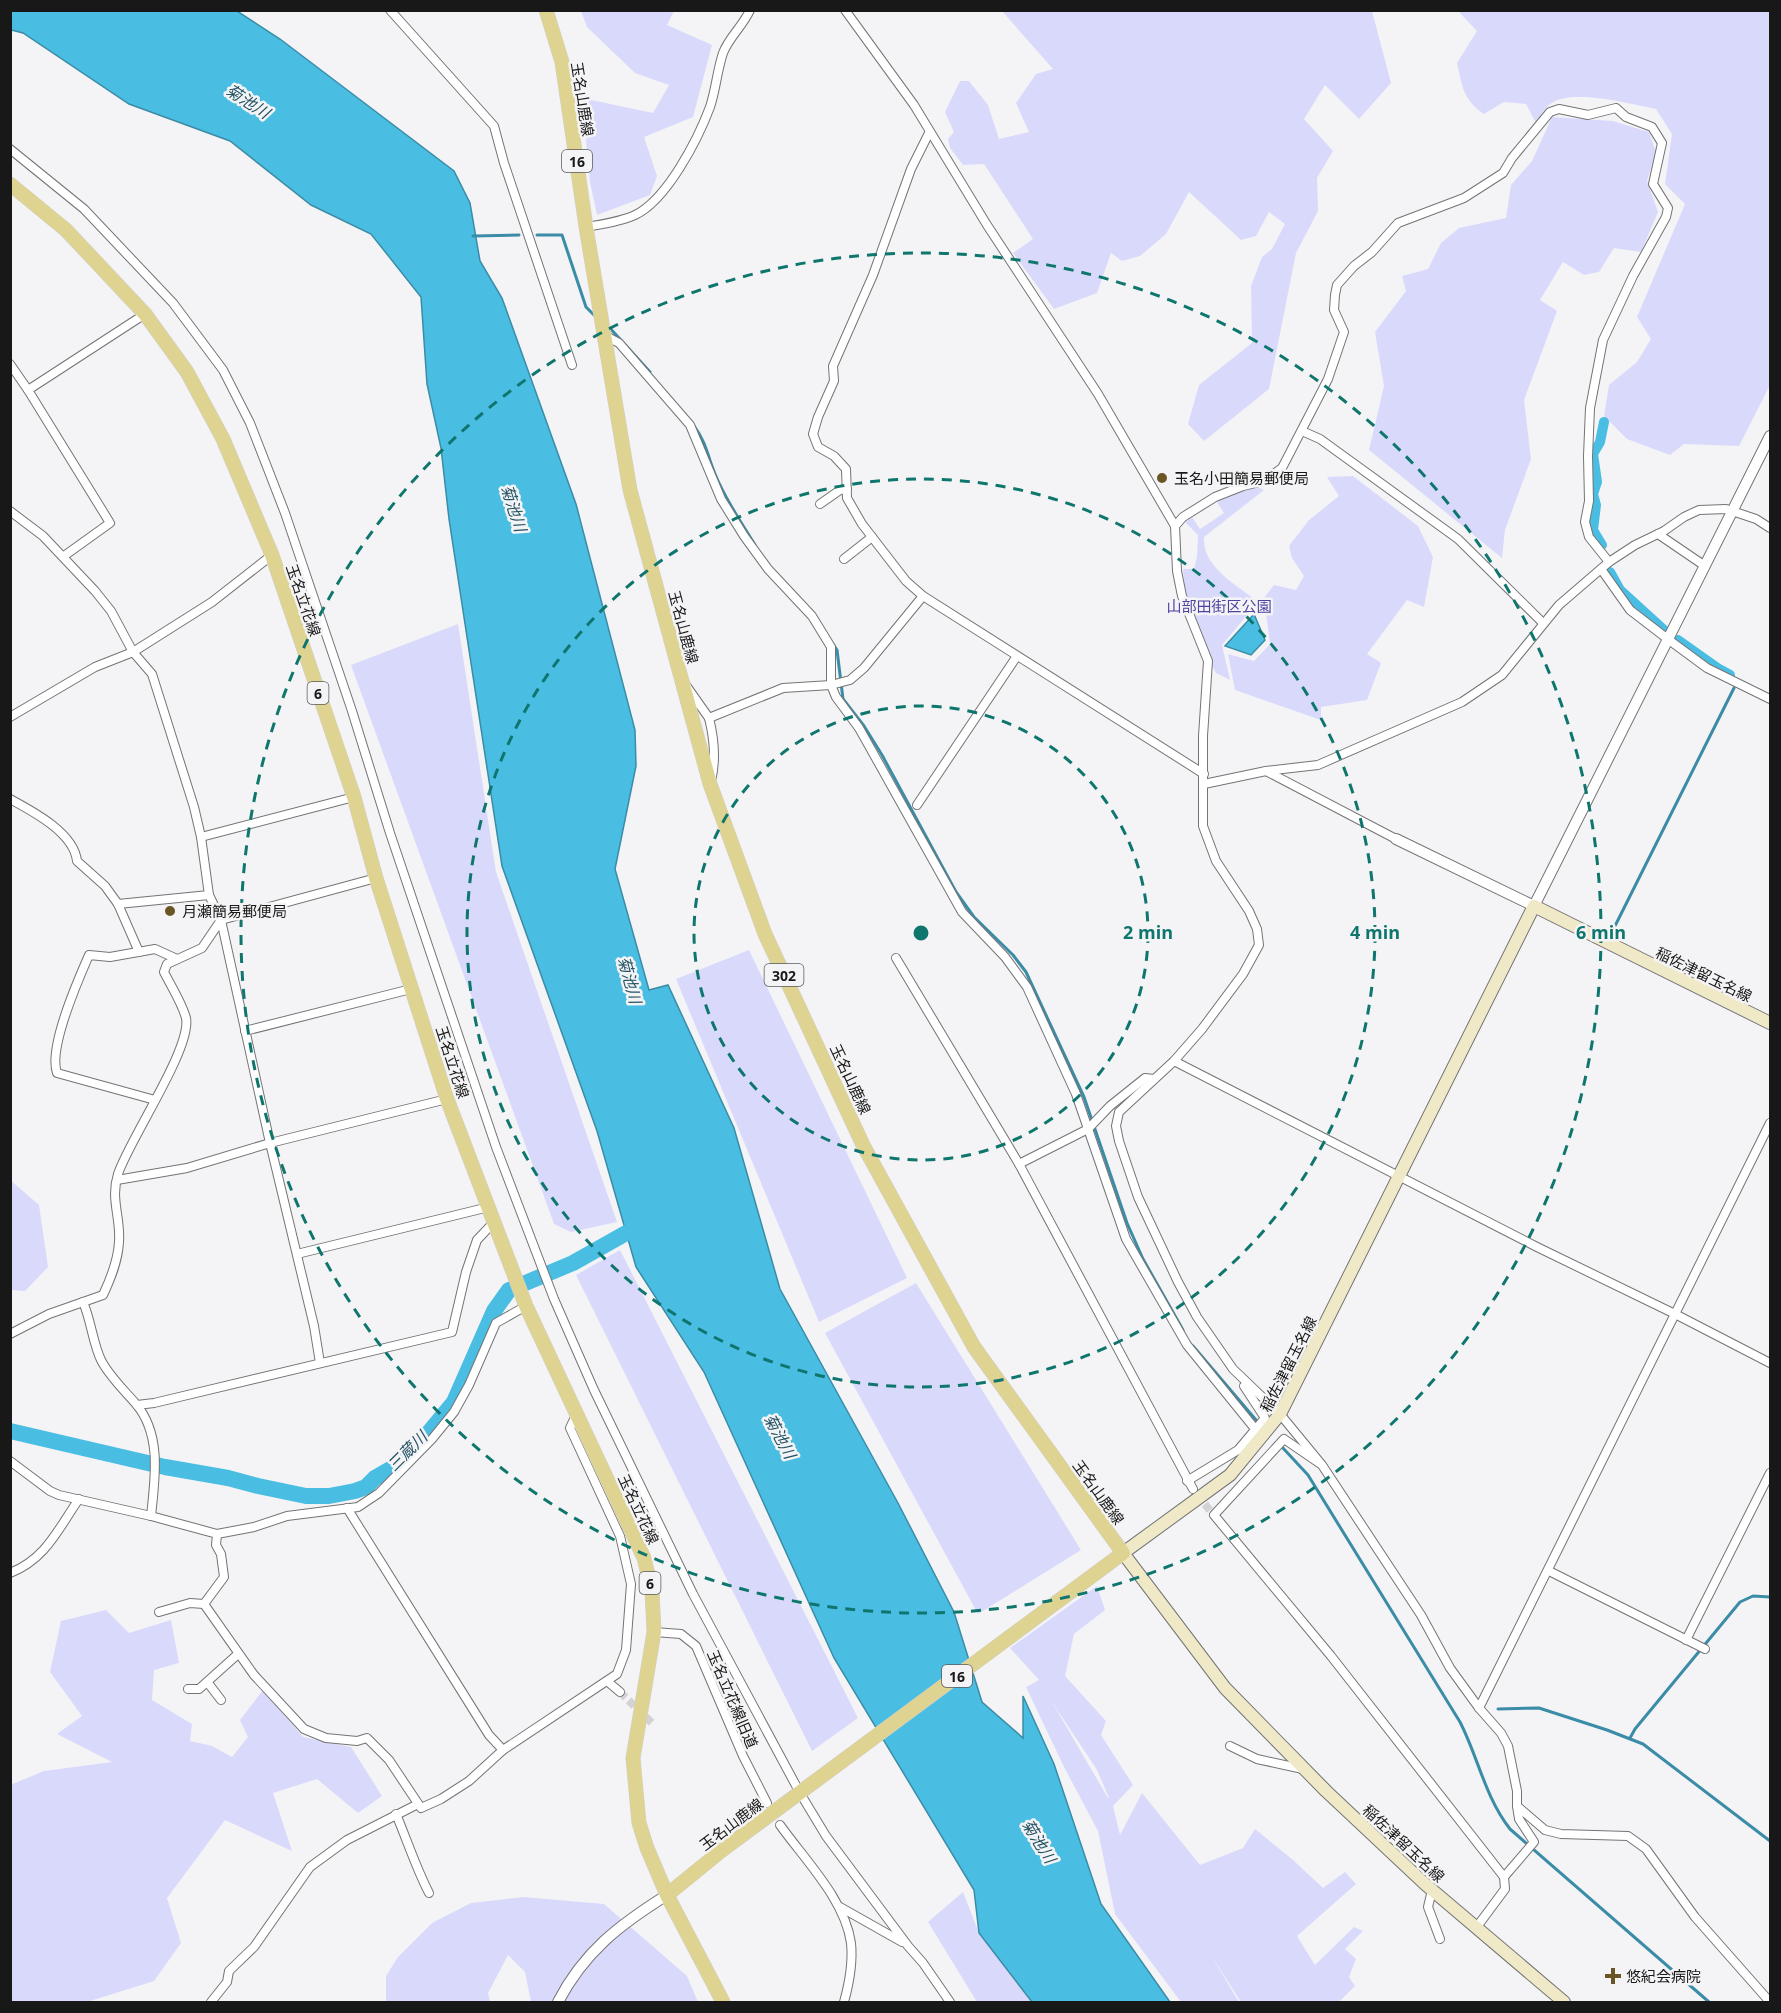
<svg xmlns="http://www.w3.org/2000/svg" width="1781" height="2013" font-family="'Open Sans','Noto Sans JP',sans-serif">
	<rect width="100%" height="100%" fill="#f4f4f6"/>
	<g fill="#d9dafb" fill-rule="evenodd">
		<polygon points="581,11 674,11 667,25 712,45 693,117 644,137 657,176 650,195 597,215 590,182 582,98 653,113 669,85 635,73 587,27"/>
		<polygon points="1002,11 1372,11 1391,83 1359,119 1325,85 1304,119 1333,151 1317,178 1318,211 1296,253 1269,389 1204,441 1188,424 1199,385 1252,343 1251,286 1262,257 1272,249 1285,224 1269,212 1256,236 1241,240 1189,192 1166,234 1140,256 1122,261 1111,253 1097,293 1054,309 1013,253 1033,239 984,164 963,165 950,148 948,139 954,132 945,112 960,81 969,81 988,105 999,139 1029,132 1016,103 1036,74 1053,69"/>
		<path d="M 1458,11 L 1770,11 L 1770,385 L 1739,446 L 1684,444 L 1670,455 L 1627,439 L 1604,416 L 1609,385 L 1637,362 L 1651,339 L 1637,317 L 1685,204 L 1665,184 L 1672,134 L 1656,109 C 1630,104 1572,88 1550,104 C 1545,108 1540,117 1536,123 L 1526,104 L 1504,102 L 1484,114 C 1463,100 1462,86 1457,63 L 1477,31 Z"/>
		<polygon points="1552,117 1613,121 1649,132 1656,152 1647,181 1658,212 1641,252 1614,248 1599,272 1584,275 1563,262 1540,300 1557,311 1524,400 1531,459 1505,530 1502,558 1369,450 1384,386 1375,332 1406,291 1402,276 1428,269 1441,243 1459,228 1506,218 1511,185 1532,161"/>
		<polygon points="1353,476 1418,526 1433,557 1424,607 1407,600 1367,654 1381,663 1367,700 1321,707 1321,720 1235,690 1228,654 1254,661 1270,644 1264,598 1274,585 1296,590 1304,576 1292,558 1289,546 1309,520 1339,496 1327,477"/>
		<path d="M 1258,487 L 1264,490 L 1204,537 C 1202,567 1237,585 1258,602 L 1222,645 L 1230,680 L 1216,673 L 1212,666 L 1208,649 L 1185,593 L 1183,569 L 1194,569 L 1197,557 L 1198,535 L 1185,522 L 1192,517 L 1200,529 L 1224,513 L 1217,502 L 1229,495 Z"/>
		<polygon points="458,624 496,872 617,1222 571,1232 554,1224 351,665"/>
		<polygon points="749,950 907,1278 819,1322 676,979"/>
		<polygon points="10,1180 39,1205 48,1267 25,1291 11,1290"/>
		<polygon points="620,1250 858,1718 812,1751 576,1275"/>
		<polygon points="916,1283 1081,1550 978,1614 825,1333"/>
		<path d="M 1097,1586 L 1105,1610 L 1074,1634 L 1065,1676 L 1106,1721 L 1101,1735 L 1133,1785 L 1113,1806 L 1120,1835 L 1142,1793 L 1200,1865 L 1243,1848 L 1255,1829 L 1293,1860 L 1323,1888 L 1345,1872 L 1356,1884 L 1297,1936 L 1315,1965 L 1354,1927 L 1363,1931 L 1345,1949 L 1356,1959 L 1349,1977 L 1355,1986 L 1339,2002 L 1241,2002 L 1211,1955 L 1239,2002 L 1181,2002 L 1115,1914 L 1098,1831 L 1064,1767 L 1026,1687 L 1039,1680 L 1010,1648 ZM 1052,1702 L 1097,1770 L 1109,1798 L 1108,1798 Z"/>
		<polygon points="106,1610 129,1633 171,1620 179,1663 154,1670 152,1700 192,1724 190,1741 212,1746 232,1757 248,1737 240,1720 263,1690 303,1737 351,1747 382,1796 358,1813 317,1779 273,1793 292,1851 225,1820 167,1898 181,1943 154,1981 87,2002 11,2002 10,1785 44,1771 112,1762 57,1734 82,1716 50,1672 61,1621"/>
		<polygon points="963,1892 979,1933 1031,2002 977,2002 928,1922"/>
		<polygon points="523,1897 604,1904 687,1976 698,2002 531,2002 525,1972 508,1955 488,1993 490,2002 386,2002 386,1976 398,1957 432,1923 471,1903"/>
	</g>
	<g fill="#4abde3" stroke="#3b8ca6" stroke-width="1.5">
		<polygon points="11,11 237,11 280,39 454,171 470,203 480,261 502,298 576,504 635,730 636,766 615,869 649,990 668,985 734,1128 780,1289 898,1503 954,1612 982,1702 1023,1738 1023,1696 1054,1764 1101,1904 1170,2002 1032,2002 979,1933 974,1890 834,1658 704,1372 636,1267 597,1131 502,866 449,519 441,448 427,384 421,297 371,234 311,205 230,141 129,104 23,33 11,30"/>
		<polygon points="1254,614 1265,640 1251,655 1225,646"/>
	</g>
	<g fill="none" stroke-linecap="round" stroke-linejoin="round">
		<g stroke="#3b8ca6" stroke-width="3">
			<polyline points="537,235 562,235 586,307 596,317"/>
			<polyline points="473,236 519,235"/>
			<polyline points="608,326 650,372"/>
			<path d="M 694,426 C 707,444 707,455 715,474 C 725,499 741,522 755,545"/>
			<polyline points="833,644 837,650 843,699 864,726 882,755 956,892 974,917 1013,955 1026,972 1084,1097 1127,1223 1143,1259 1183,1330"/>
			<polyline points="1611,934 1734,688"/>
			<polyline points="1193,1346 1256,1420"/>
			<path d="M 1282,1447 L 1308,1475 L 1460,1722 C 1478,1757 1485,1797 1510,1829 L 1709,2002"/>
			<polyline points="1498,1709 1539,1708 1607,1730 1643,1744 1770,1841"/>
			<polyline points="1630,1738 1635,1729 1740,1602 1753,1596 1770,1597"/>
		</g>
		<g stroke="#4abde3" stroke-width="10">
			<polyline points="1602,545 1593,530 1596,505 1593,494 1597,482 1593,454 1600,442 1604,422"/>
			<polyline points="1610,572 1620,590 1665,631"/>
			<polyline points="1678,640 1719,669 1730,675"/>
		</g>
		<polyline stroke="#4abde3" stroke-width="16" points="10,1431 165,1467 228,1478 258,1486 306,1496 329,1496 355,1491 366,1487 375,1478 394,1467 425,1437 454,1402 494,1311 509,1290 573,1263 644,1223"/>
		<g stroke="#d3d3d5" stroke-width="8" stroke-dasharray="8 4" stroke-linecap="butt">
			<polyline points="1197,1495 1214,1515"/>
			<polyline points="620,1692 652,1723"/>
		</g>
		<defs>
			<g id="minor">
				<polyline points="390,10 494,126 504,163 572,365"/>
				<polyline points="845,10 914,105 987,225 1098,394 1175,526 1177,571 1182,596 1208,661 1203,736 1203,826 1216,861 1249,911 1257,929 1259,945 1243,974 1202,1029 1174,1061 1119,1112 1116,1126 1119,1141 1138,1197 1178,1282 1197,1317 1233,1369 1280,1414 1322,1465 1421,1615 1450,1668 1479,1708 1501,1733 1508,1746 1517,1791 1517,1806 1545,1830 1561,1834 1628,1836 1646,1849 1695,1917 1770,2002"/>
				<polyline points="929,133 911,169 873,275 833,366 834,381 818,417 813,434 818,447 834,456 846,469 847,498 862,524 906,581 923,596 1204,774"/>
				<polyline points="10,149 84,209 173,303 223,370 250,423 285,513 352,711 390,833 496,1147 554,1299 594,1390 693,1594 800,1793 826,1836 908,1946 923,1963 950,2002"/>
				<path d="M 586,227 C 603,224 620,222 635,215 C 667,200 698,139 710,107 C 716,89 717,71 723,53 C 729,37 743,26 750,10"/>
				<polyline points="604,335 619,343 690,425 721,499 744,536 768,569 812,616 831,647 831,685 836,697 859,728 962,912 1005,957 1027,987 1076,1094 1126,1239 1187,1345 1256,1430"/>
				<polyline points="10,364 28,390 110,523 64,556"/>
				<polyline points="28,390 145,314"/>
				<polyline points="1302,431 1320,439 1458,539 1543,623"/>
				<polyline points="820,504 840,490 847,489"/>
				<polyline points="10,511 43,536 95,591 111,611 133,652 152,674 194,807 201,837 209,895 221,920 270,1143 314,1326 320,1363"/>
				<polyline points="1175,526 1183,517 1215,497 1243,486 1264,481 1282,468 1328,379 1344,332 1334,310 1335,295 1337,285 1354,266 1372,252 1398,223 1464,198 1503,173 1512,158 1550,112 1559,109 1588,115 1616,108 1626,117 1652,127 1662,143 1653,184 1668,208 1666,217 1633,276 1603,340 1590,408 1588,456 1589,501 1585,522 1589,537 1609,562"/>
				<polyline points="1658,534 1705,566"/>
				<polyline points="844,559 872,537"/>
				<polyline points="1601,569 1630,610 1669,640 1707,668 1770,699"/>
				<polyline points="685,684 709,718"/>
				<polyline points="10,717 95,667 133,652 212,602 272,555"/>
				<polyline points="1266,771 1396,839"/>
				<path d="M 711,781 C 716,761 714,738 709,718 L 783,688 L 831,685 L 850,680 L 864,668 L 923,596"/>
				<polyline points="1204,784 1266,771 1318,765 1462,702 1502,675 1559,605 1609,562 1635,545 1664,531 1684,517 1699,510 1726,509 1756,519 1770,528"/>
				<path d="M 10,799 C 34,812 74,833 77,861 L 105,886 L 118,904 L 139,952"/>
				<polyline points="917,805 1017,656"/>
				<polyline points="201,837 354,797"/>
				<polyline points="118,904 209,895"/>
				<polyline points="896,958 1019,1164 1193,1489"/>
				<polyline points="245,1031 411,989"/>
				<polyline points="1174,1061 1537,1247 1675,1314 1770,1363"/>
				<path d="M 155,1100 L 57,1073 C 48,1048 78,980 89,955 L 110,957 L 155,949 L 177,959"/>
				<polyline points="1019,1164 1088,1129 1110,1106 1145,1078 1154,1079"/>
				<polyline points="117,1180 187,1168 270,1143 447,1099"/>
				<polyline points="297,1254 489,1207"/>
				<path d="M 83,1302 C 91,1320 93,1344 101,1360 C 109,1376 124,1390 136,1404 C 162,1435 155,1478 151,1516"/>
				<path d="M 10,1334 L 49,1314 L 103,1295 C 111,1278 118,1261 119,1242 C 121,1218 110,1199 118,1174 C 129,1140 192,1048 186,1018 C 182,1003 171,986 164,972 L 167,964 L 202,948 L 221,920 L 376,878"/>
				<polyline points="137,1405 154,1403 452,1332 466,1272 477,1240 495,1221"/>
				<polyline points="10,1461 50,1491 59,1495 151,1516 217,1534 254,1527 287,1516 358,1507 379,1493 432,1439 454,1412 469,1385 496,1323 526,1306"/>
				<polyline points="1319,1463 1284,1439 1214,1515 1331,1656 1504,1877 1505,1889 1476,1928"/>
				<polyline points="1187,1481 1238,1450 1265,1418 1244,1386"/>
				<polyline points="347,1508 489,1735 503,1750"/>
				<polyline points="217,1534 216,1545 221,1554 224,1577 204,1604 254,1675 304,1729 326,1738 357,1741 367,1738 389,1760 421,1808 441,1799 469,1781 503,1750 617,1674 626,1650 631,1584 620,1536 570,1428 576,1415"/>
				<polyline points="1549,1571 1705,1649"/>
				<path d="M 10,1573 C 46,1559 58,1529 79,1499"/>
				<polyline points="159,1612 190,1603 204,1604"/>
				<polyline points="654,1632 681,1634 696,1646 743,1756 767,1803"/>
				<polyline points="1686,1640 1770,1473"/>
				<polyline points="607,1681 620,1692"/>
				<polyline points="208,1683 221,1700"/>
				<polyline points="188,1689 199,1689 238,1654"/>
				<polyline points="1479,1708 1770,1123"/>
				<polyline points="1230,1746 1257,1759 1303,1769"/>
				<path d="M 396,1814 C 407,1840 416,1868 429,1893"/>
				<path d="M 780,1825 C 805,1860 845,1900 851,1943 C 853,1962 849,1984 844,2002"/>
				<polyline points="1504,1877 1534,1842 1519,1819 1517,1806"/>
				<polyline points="1432,1890 1428,1907 1440,1939"/>
				<polyline points="840,1907 902,1942"/>
				<polyline points="211,2002 227,1982 229,1971 254,1947 310,1867 347,1840 418,1804"/>
			</g>
			<g id="tertiary">
				<polyline points="1396,839 1534,906 1770,436"/>
				<path d="M 558,2002 C 584,1952 619,1925 667,1895"/>
			</g>
			<polyline id="secondary" points="1564,2002 1425,1884 1326,1791 1225,1688 1123,1553 1230,1475 1280,1414 1534,906 1770,1023"/>
			<g id="primary">
				<polyline points="546,10 562,62 586,227 630,490 710,784 765,934 863,1145 974,1347 1123,1553 721,1851 667,1895"/>
				<polyline points="10,184 66,230 145,314 187,372 223,439 272,555 354,797 376,878 447,1099 526,1306 644,1558 652,1591 654,1632 633,1758 639,1823 647,1848 667,1895 723,2002"/>
			</g>
		</defs>
		<use href="#minor" stroke="#747475" stroke-width="10"/>
		<use href="#tertiary" stroke="#747475" stroke-width="12"/>
		<use href="#secondary" stroke="#747475" stroke-width="14"/>
		<use href="#primary" stroke="#d1d1d1" stroke-width="15"/>
		<use href="#minor" stroke="#fff" stroke-width="8"/>
		<use href="#tertiary" stroke="#fff" stroke-width="10"/>
		<use href="#secondary" stroke="#efe9c8" stroke-width="12"/>
		<use href="#primary" stroke="#dfd391" stroke-width="14"/>
	</g>
	<g fill="none" stroke="#0f766e" stroke-width="3" stroke-dasharray="10 8">
		<circle cx="921" cy="933" r="227"/>
		<circle cx="921" cy="933" r="454"/>
		<circle cx="921" cy="933" r="680"/>
	</g>
	<g fill="#6a5625" stroke="#f4f4f6" stroke-width="2">
		<circle cx="1162" cy="478" r="6"/>
		<circle cx="170" cy="911" r="6"/>
		<path d="M1610 1967h6v6h6v6h-6v6h-6v-6h-6v-6h6z"/>
	</g>
	<g text-anchor="middle" dominant-baseline="central" stroke-width="5" stroke-linejoin="round" paint-order="stroke">
		<g fill="#f4f4f6" stroke="#5a5a5b" stroke-width="1.5">
			<rect x="562" y="150" width="30" height="22" rx="4.5"/>
			<rect x="307.5" y="682" width="21" height="22" rx="4.5"/>
			<rect x="764.5" y="964" width="39" height="22" rx="4.5"/>
			<rect x="639.5" y="1572" width="21" height="22" rx="4.5"/>
			<rect x="942" y="1665" width="30" height="22" rx="4.5"/>
		</g>
		<g font-size="14" font-weight="bold" fill="#181818">
			<text x="577" y="161">16</text>
			<text x="318" y="693">6</text>
			<text x="784" y="975">302</text>
			<text x="650" y="1583">6</text>
			<text x="957" y="1676">16</text>
		</g>
		<g font-size="15" fill="#181818" stroke="#f4f4f6">
			<text transform="translate(583 99) rotate(81)">玉名山鹿線</text>
			<text transform="translate(304 600) rotate(71)">玉名立花線</text>
			<text transform="translate(684 627) rotate(75)">玉名山鹿線</text>
			<text transform="translate(1704 974) rotate(26)">稲佐津留玉名線</text>
			<text transform="translate(453 1062) rotate(72)">玉名立花線</text>
			<text transform="translate(851 1079) rotate(65)">玉名山鹿線</text>
			<text transform="translate(1288 1364) rotate(-63)">稲佐津留玉名線</text>
			<text transform="translate(1099 1492) rotate(54)">玉名山鹿線</text>
			<text transform="translate(639 1509) rotate(65)">玉名立花線</text>
			<text transform="translate(733 1699) rotate(67)">玉名立花線旧道</text>
			<text transform="translate(731 1824) rotate(-37)">玉名山鹿線</text>
			<text transform="translate(1404 1843) rotate(43)">稲佐津留玉名線</text>
		</g>
		<g font-size="15" fill="#181818" stroke="#f4f4f6" text-anchor="start">
			<text x="1174" y="478">玉名小田簡易郵便局</text>
			<text x="182" y="911">月瀬簡易郵便局</text>
			<text x="1626" y="1976">悠紀会病院</text>
		</g>
		<g font-size="15" fill="#4d43a0" stroke="#f4f4f6">
			<text x="1219" y="606">山部田街区公園</text>
		</g>
		<g font-size="16" font-style="italic" fill="#245364" stroke="#f4f4f6">
			<text transform="translate(248 101) rotate(33)">菊池川</text>
			<text transform="translate(514 508) rotate(72)">菊池川</text>
			<text transform="translate(630 980) rotate(75)">菊池川</text>
			<text transform="translate(780 1436) rotate(62)">菊池川</text>
			<text transform="translate(407 1451) rotate(-45)">三蔵川</text>
			<text transform="translate(1039 1841) rotate(58)">菊池川</text>
		</g>
	</g>
	<circle cx="921" cy="933" r="9" fill="#0f766e" stroke="#f4f4f6" stroke-width="3"/>
	<g font-size="18" text-anchor="middle" font-weight="bold" fill="#0f766e" stroke="#f4f4f6" stroke-width="5" stroke-linejoin="round" paint-order="stroke">
		<text x="1148" y="939">2 min</text>
		<text x="1375" y="939">4 min</text>
		<text x="1601" y="939">6 min</text>
	</g>
	<rect width="1781" height="2013" fill="none" stroke="#181818" stroke-width="24"/>
</svg>
